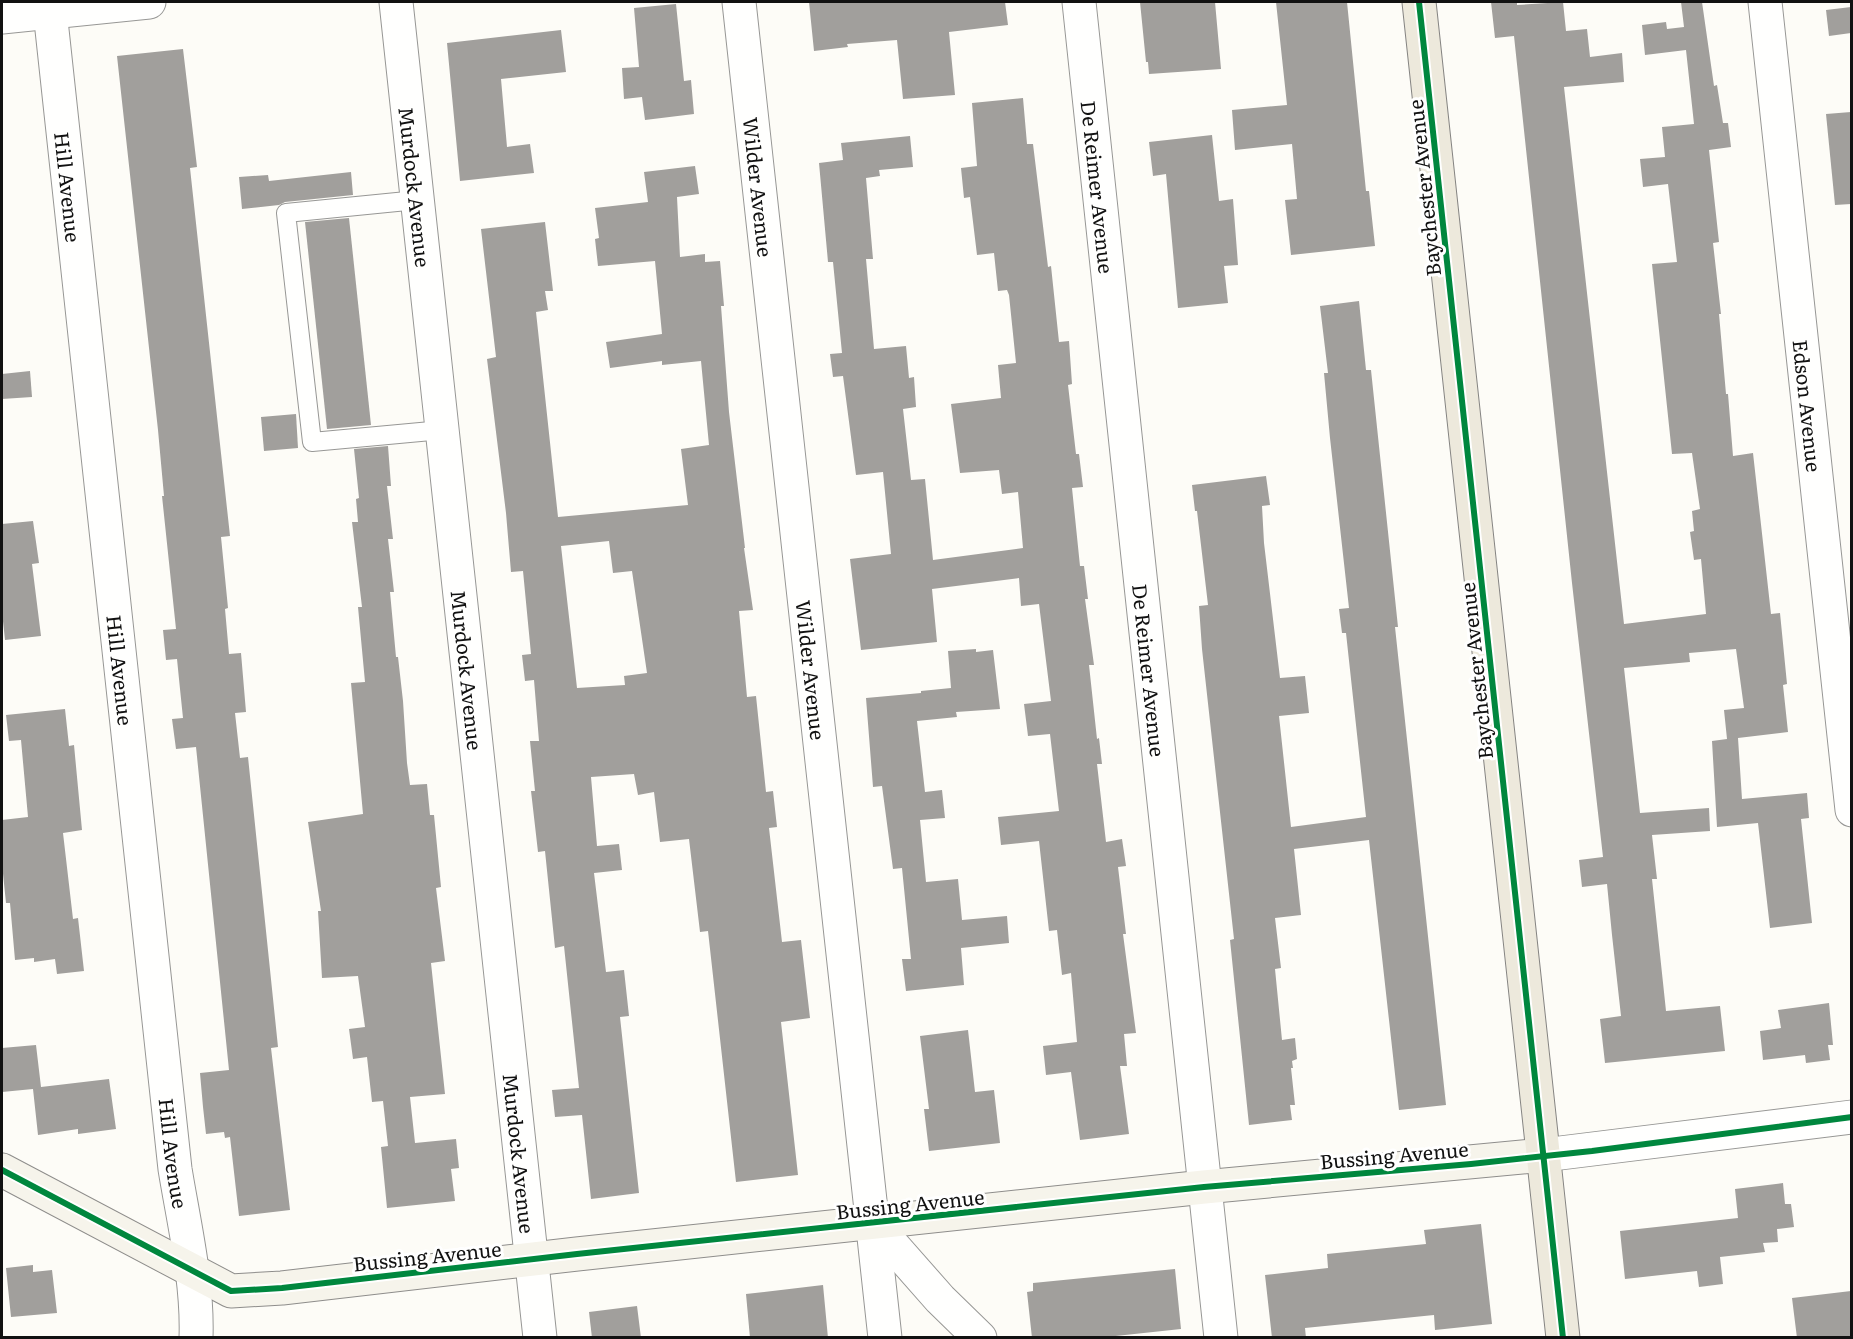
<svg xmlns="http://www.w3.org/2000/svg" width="1853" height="1339" font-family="Literata,serif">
	<rect width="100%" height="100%" fill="#fdfcf7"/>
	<g fill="#a19f9c" fill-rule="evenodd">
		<polygon points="809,2 1005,2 1008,25 949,32 955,95 903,99 897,40 847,44 848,47 814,51"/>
		<polygon points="1140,2 1215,2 1221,69 1149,74 1148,62 1146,62"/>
		<polygon points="1276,2 1347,2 1366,191 1369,191 1375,246 1291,255 1285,200 1297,199 1292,144 1235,150 1232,110 1287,105"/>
		<polygon points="1491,2 1517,2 1517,5 1563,2 1566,31 1587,29 1590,57 1622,53 1624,82 1564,87 1624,624 1706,614 1701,559 1694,560 1690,532 1694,531 1692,511 1700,509 1692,453 1672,454 1652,264 1677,262 1668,184 1643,187 1640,159 1665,157 1662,127 1694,124 1686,50 1645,55 1642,25 1666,22 1667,29 1684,27 1681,2 1702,2 1714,86 1717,85 1723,123 1728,123 1731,147 1709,150 1719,242 1713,243 1721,314 1719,314 1726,394 1728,394 1733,456 1753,453 1771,614 1780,613 1787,684 1783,685 1788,732 1738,738 1742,799 1807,793 1809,818 1801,819 1812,923 1770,928 1758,823 1717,827 1712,741 1727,739 1724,710 1744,708 1736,649 1689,653 1690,662 1624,668 1640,813 1709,808 1710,831 1652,835 1657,879 1652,879 1666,1011 1720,1006 1725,1051 1605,1063 1600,1019 1621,1016 1612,935 1607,884 1582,887 1579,860 1603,857 1572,583 1514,36 1495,38"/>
		<polygon points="676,4 684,81 691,80 694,114 645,120 642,97 624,99 622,68 639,67 634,8"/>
		<polygon points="1851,7 1851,33 1829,36 1826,10"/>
		<polygon points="561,30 566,72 501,79 507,147 530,144 534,173 460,181 447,43"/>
		<polygon points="183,49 197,167 190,168 230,536 221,537 228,608 225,609 229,654 241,653 246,712 235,713 240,758 248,757 278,1047 271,1048 290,1210 239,1216 230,1137 225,1138 224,1132 206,1134 203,1107 200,1073 229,1070 196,747 176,749 172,719 183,718 180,689 177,659 166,660 163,630 176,629 162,496 164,496 158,430 117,56"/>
		<polygon points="1023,98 1027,144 1033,144 1048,267 1051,266 1059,342 1069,341 1072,384 1068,385 1076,454 1079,454 1083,487 1072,488 1080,566 1084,566 1088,599 1085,599 1094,665 1089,665 1097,739 1099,738 1102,764 1097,764 1106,842 1122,839 1126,866 1118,867 1126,934 1123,934 1136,1033 1124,1034 1127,1066 1120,1066 1129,1134 1080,1140 1071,1072 1046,1075 1043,1046 1077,1042 1071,973 1062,975 1057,930 1049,931 1039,841 1001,845 998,817 1059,811 1050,734 1028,736 1024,704 1051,701 1039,604 1021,606 1019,578 932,589 937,642 861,650 850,559 891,554 883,472 856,475 843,376 833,377 830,354 842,353 833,262 828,262 819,163 843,160 841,143 910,136 913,167 879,170 880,176 866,178 873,259 866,259 874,349 906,346 909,378 914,377 916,407 903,409 911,480 925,479 933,560 1023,548 1018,492 1002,494 999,470 960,473 951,404 1001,398 998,365 1016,363 1009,295 1007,290 998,291 994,253 977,255 970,197 964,198 961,168 977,166 972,103"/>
		<polygon points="1851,112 1851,204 1835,205 1826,114"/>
		<polygon points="1212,135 1219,201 1233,199 1238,265 1224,266 1228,303 1178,308 1166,174 1153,176 1149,142"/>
		<path d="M 695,166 L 699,194 L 677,197 L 680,257 L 705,254 L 705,262 L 720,261 L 724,306 L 721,306 L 729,412 L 745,548 L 744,548 L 753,610 L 739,611 L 747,697 L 756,696 L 766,792 L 773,791 L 777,827 L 769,828 L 782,942 L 801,940 L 810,1018 L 781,1022 L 798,1175 L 736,1182 L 708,931 L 700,932 L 689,839 L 660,842 L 654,792 L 638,795 L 634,774 L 591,777 L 597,846 L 619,844 L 622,870 L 594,873 L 606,972 L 624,970 L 629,1016 L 620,1017 L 639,1193 L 591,1199 L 582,1115 L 555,1117 L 552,1090 L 579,1088 L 564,946 L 555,948 L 545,851 L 538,852 L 531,791 L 535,791 L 530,741 L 539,741 L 534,680 L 525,681 L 522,655 L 531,654 L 523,571 L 511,572 L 506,513 L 487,359 L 496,357 L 481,229 L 545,222 L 553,291 L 545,291 L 548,310 L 536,312 L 558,517 L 688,505 L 681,449 L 709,445 L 701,361 L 662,365 L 662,361 L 610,368 L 606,342 L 662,334 L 655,261 L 598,266 L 595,239 L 599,238 L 595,208 L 648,202 L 644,172 ZM 609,541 L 613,573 L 632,571 L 647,673 L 624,676 L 625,685 L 577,688 L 561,546 Z"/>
		<polygon points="351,172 353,195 285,202 279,205 242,209 239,177 268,175 269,181"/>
		<polygon points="349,218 371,425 327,429 305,222"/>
		<polygon points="1359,301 1366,370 1371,370 1398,627 1395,627 1446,1105 1399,1110 1369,840 1294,849 1301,915 1275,918 1281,968 1275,969 1282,1040 1295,1038 1297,1059 1292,1061 1293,1068 1291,1068 1295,1105 1290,1105 1292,1120 1249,1125 1230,940 1234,939 1202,649 1199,606 1208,605 1197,511 1195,511 1192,485 1266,476 1270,505 1262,506 1264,543 1280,678 1305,676 1309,713 1279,716 1291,827 1366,817 1346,633 1342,633 1339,609 1349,608 1330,438 1324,373 1328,373 1320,306"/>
		<polygon points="30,371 32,397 2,399 2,374"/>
		<polygon points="296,414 298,448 264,451 261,417"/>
		<polygon points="388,446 391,486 387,486 393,539 388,539 394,592 390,592 396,657 398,657 403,701 407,763 410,785 427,784 430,815 434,815 441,887 436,888 445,961 431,963 445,1094 410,1097 415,1143 456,1139 459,1168 451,1169 455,1201 387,1208 381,1147 388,1146 383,1101 372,1102 367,1057 353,1059 349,1029 365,1027 358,976 322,978 318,911 321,911 308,822 363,814 351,683 365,682 358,607 362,607 352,522 358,522 356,499 359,498 354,449"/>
		<polygon points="33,521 39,563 32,564 41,636 5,640 2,612 2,524"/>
		<polygon points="976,649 976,652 993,650 1000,709 956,712 957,717 917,721 925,792 942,790 945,818 920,820 926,882 958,879 962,920 1007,916 1009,943 961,948 964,985 906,991 902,959 911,959 902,868 893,869 882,786 873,787 866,698 921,693 921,691 951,688 948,651"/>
		<polygon points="65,709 69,746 74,745 82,830 63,833 73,919 78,918 84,971 57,974 55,959 34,962 34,958 15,960 10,903 6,903 2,864 2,820 28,817 21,740 9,741 6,715"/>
		<polygon points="1829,1003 1833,1045 1828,1045 1830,1060 1806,1063 1805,1055 1763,1060 1760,1031 1781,1028 1778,1010"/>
		<polygon points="968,1030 975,1092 994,1090 1000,1143 929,1151 924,1109 929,1109 920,1036"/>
		<polygon points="36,1045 41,1087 109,1079 116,1129 78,1134 78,1129 38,1135 33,1089 2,1092 2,1048"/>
		<polygon points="1783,1183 1785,1204 1791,1204 1794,1227 1777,1229 1778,1242 1763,1243 1765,1252 1720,1257 1723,1284 1699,1287 1697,1271 1625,1279 1620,1231 1738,1218 1735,1189"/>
		<polygon points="1481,1224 1492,1324 1435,1330 1434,1315 1305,1328 1306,1338 1272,1338 1265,1275 1328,1268 1327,1254 1426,1244 1424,1230"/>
		<polygon points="33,1265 33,1272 52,1270 57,1313 11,1317 6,1268"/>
		<polygon points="1175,1269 1181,1329 1097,1338 1032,1338 1027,1292 1033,1291 1033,1283"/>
		<polygon points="823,1285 828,1338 750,1338 746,1294"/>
		<polygon points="1851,1291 1851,1338 1797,1338 1792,1298"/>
		<polygon points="637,1306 641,1338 592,1338 589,1312"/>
	</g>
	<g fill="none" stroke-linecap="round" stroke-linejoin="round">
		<defs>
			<polyline id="lane" points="417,200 286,213 312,442 442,430"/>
			<g id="street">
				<path id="s1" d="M 49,2 L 175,1169 C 184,1224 198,1282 196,1338"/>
				<path id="s2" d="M 396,2 L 540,1338"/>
				<path id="s3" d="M 739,2 L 885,1338"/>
				<path id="s4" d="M 1079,2 L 1221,1338"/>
				<path id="s5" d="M 1765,2 L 1852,810"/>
				<polyline points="2,17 149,2"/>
				<polyline points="1544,1155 1852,1117"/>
				<polyline points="873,1223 940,1299 980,1338"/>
			</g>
			<polyline id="secondary" points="2,1170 231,1291 282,1288 577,1254 1204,1187 1544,1155"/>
			<polyline id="primary" points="1419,2 1563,1338"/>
		</defs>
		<use href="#lane" stroke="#979795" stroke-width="20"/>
		<use href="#street" stroke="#979795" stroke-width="35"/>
		<use href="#secondary" stroke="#8e8d8b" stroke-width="35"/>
		<use href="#primary" stroke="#858482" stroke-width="35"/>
		<use href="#lane" stroke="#fffffe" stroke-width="18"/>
		<use href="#street" stroke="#fffffe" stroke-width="33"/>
		<use href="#secondary" stroke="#f6f4eb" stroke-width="33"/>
		<use href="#primary" stroke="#ede9dc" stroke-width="33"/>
		<defs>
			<g id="cycleway">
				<polyline points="1419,2 1563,1338"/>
				<polyline points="2,1170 231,1291 282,1288 577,1254 1204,1187 1471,1164 1592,1151 1852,1117"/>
			</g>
		</defs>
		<use href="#cycleway" stroke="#fff" stroke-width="10"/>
		<use href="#cycleway" stroke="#00873e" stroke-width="6"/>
	</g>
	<g text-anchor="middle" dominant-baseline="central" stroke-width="6" stroke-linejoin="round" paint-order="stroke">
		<g font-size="20" fill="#111" stroke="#fff">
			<text stroke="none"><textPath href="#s2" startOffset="186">Murdock Avenue</textPath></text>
			<text stroke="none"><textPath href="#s3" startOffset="186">Wilder Avenue</textPath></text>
			<text stroke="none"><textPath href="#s4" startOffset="186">De Reimer Avenue</textPath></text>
			<text stroke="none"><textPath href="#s1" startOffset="186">Hill Avenue</textPath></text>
			<text transform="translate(1423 188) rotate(-96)">Baychester Avenue</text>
			<text stroke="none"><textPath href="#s5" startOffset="406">Edson Avenue</textPath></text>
			<text stroke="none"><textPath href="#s2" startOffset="672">Murdock Avenue</textPath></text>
			<text stroke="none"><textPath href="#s3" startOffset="672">Wilder Avenue</textPath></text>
			<text stroke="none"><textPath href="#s1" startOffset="672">Hill Avenue</textPath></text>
			<text stroke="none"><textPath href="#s4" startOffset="672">De Reimer Avenue</textPath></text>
			<text transform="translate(1475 671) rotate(-96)">Baychester Avenue</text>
			<text stroke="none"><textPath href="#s1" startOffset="1158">Hill Avenue</textPath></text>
			<text stroke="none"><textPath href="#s2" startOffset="1158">Murdock Avenue</textPath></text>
			<text transform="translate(1394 1154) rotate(-5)">Bussing Avenue</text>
			<text transform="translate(910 1203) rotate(-6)">Bussing Avenue</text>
			<text transform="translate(427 1255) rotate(-6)">Bussing Avenue</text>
		</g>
	</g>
	<rect width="1853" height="1339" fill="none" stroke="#111111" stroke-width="6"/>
</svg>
